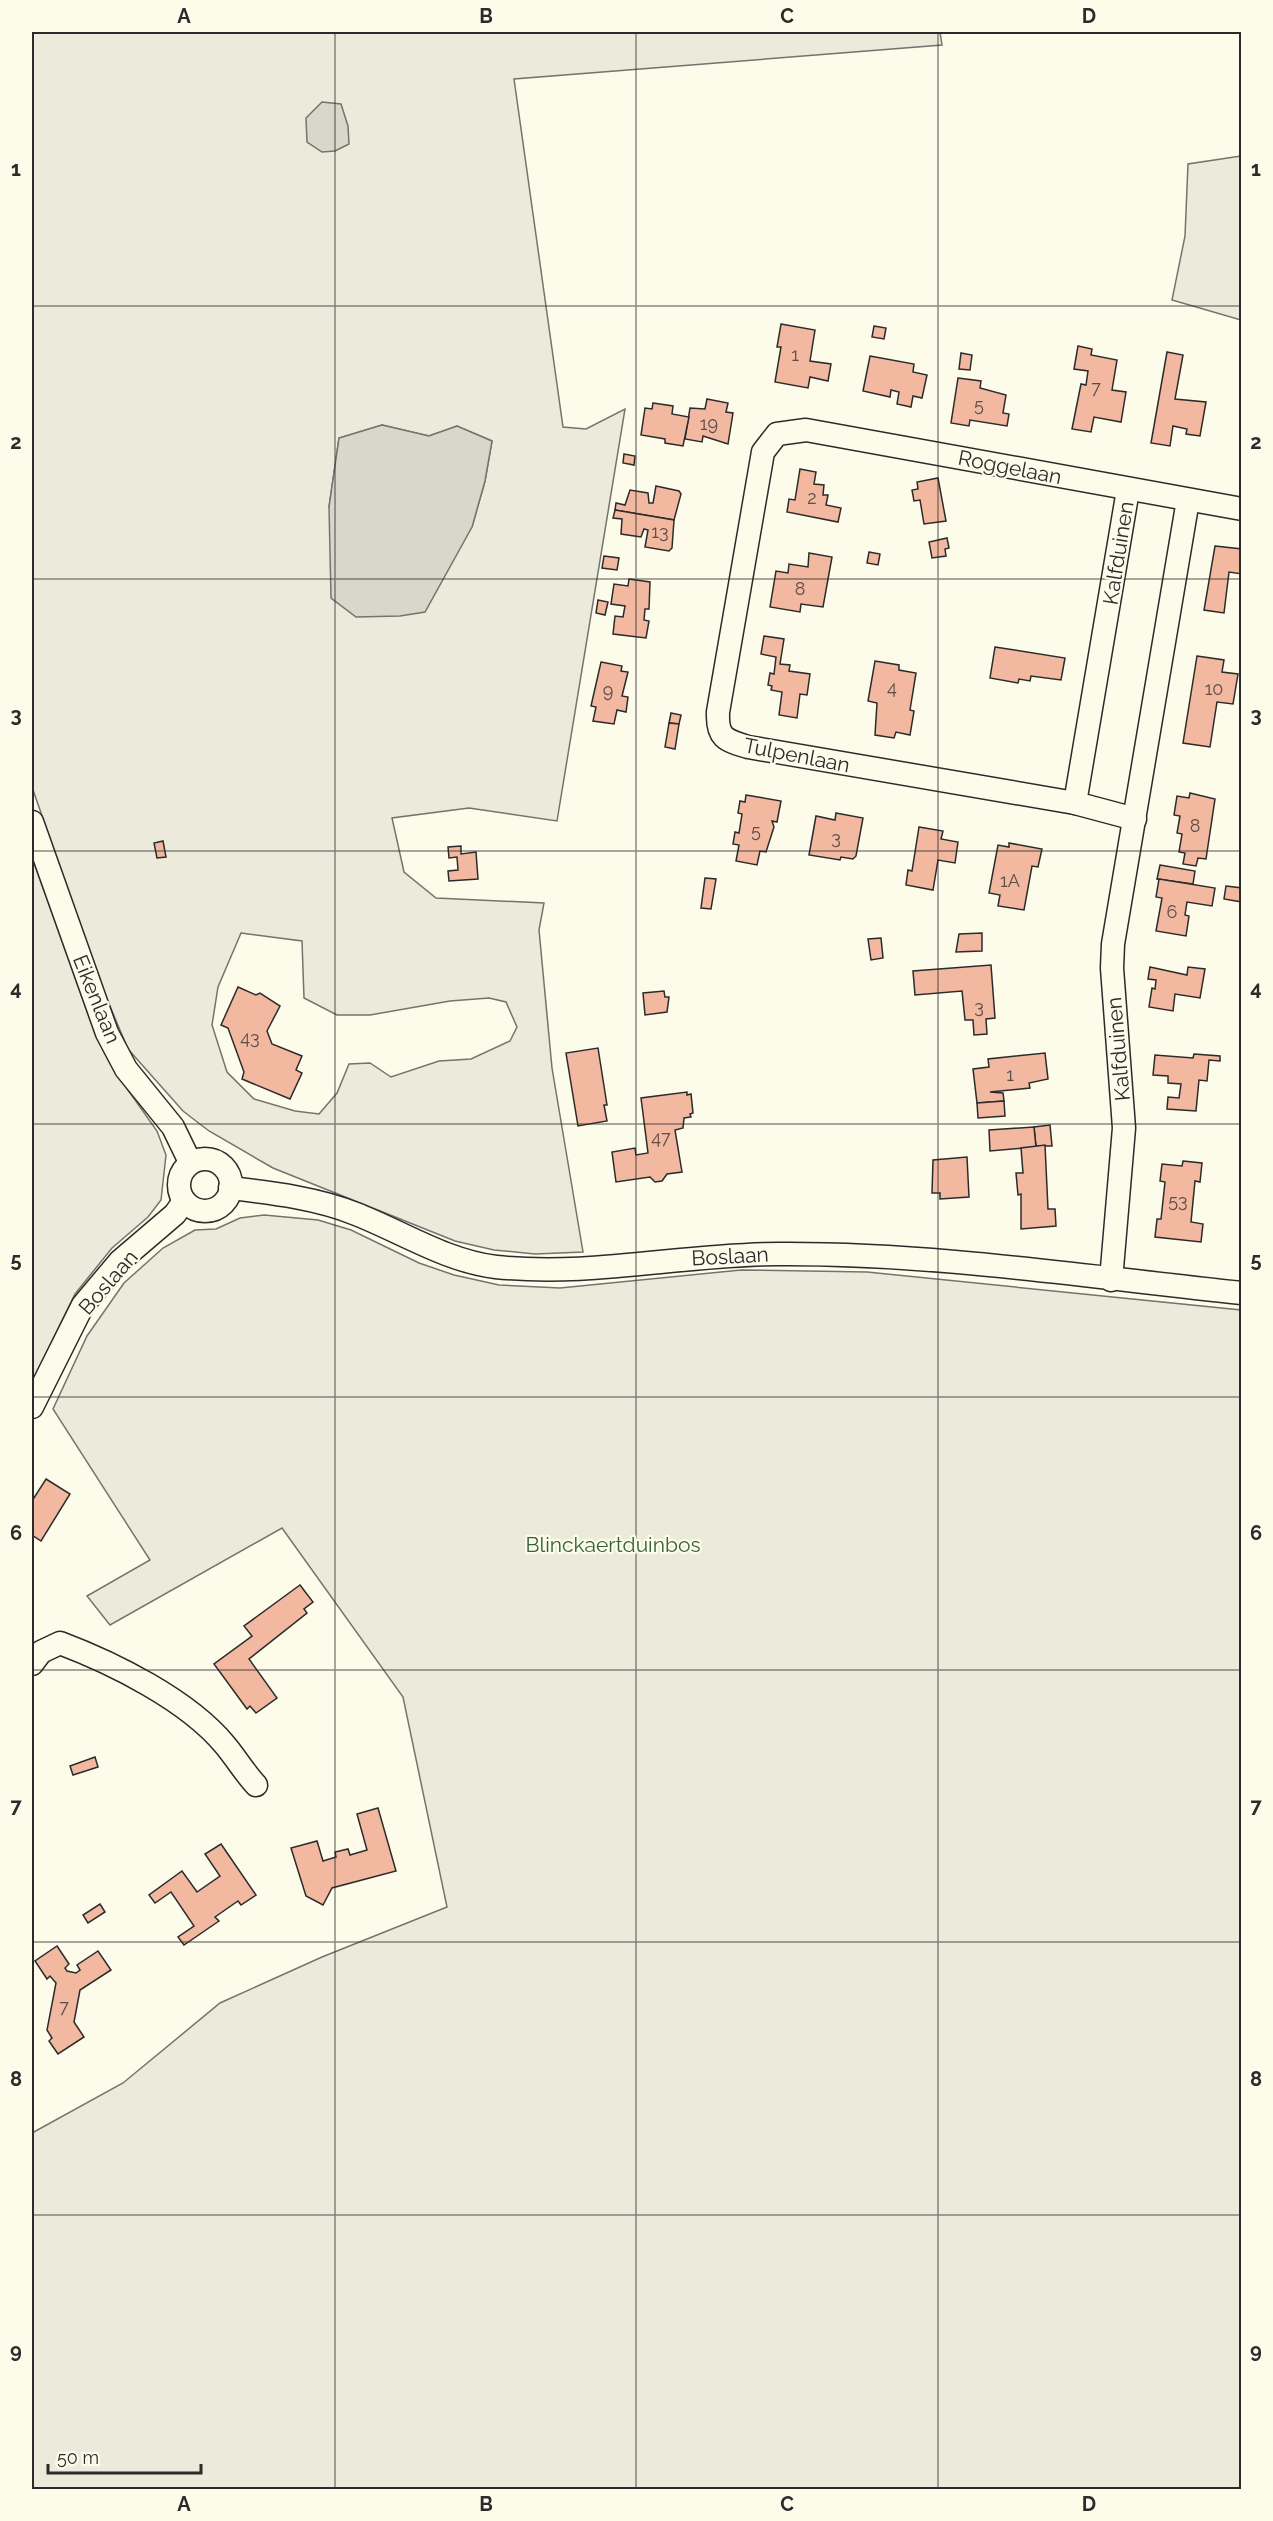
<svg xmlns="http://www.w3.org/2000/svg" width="1273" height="2521" font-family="Raleway,sans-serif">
	<rect width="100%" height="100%" fill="#fdfbea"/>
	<g fill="#ecebdb" stroke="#74746e" stroke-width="1.5" fill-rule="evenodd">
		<path d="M 32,32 L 940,32 L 942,45 L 514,79 L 563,427 L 586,429 L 625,409 L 557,821 L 469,808 L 392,818 L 404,872 L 436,898 L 544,903 L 539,930 L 552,1068 L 583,1252 L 535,1254 L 494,1250 L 455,1241 L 273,1168 L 209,1131 L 183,1111 L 128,1049 L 101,985 L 32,787 ZM 382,425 L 429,436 L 457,426 L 492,441 L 485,481 L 472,527 L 329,507 L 339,438 ZM 241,933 L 302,941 L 304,998 L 337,1015 L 370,1015 L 450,1001 L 489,998 L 506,1002 L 517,1027 L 510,1041 L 471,1059 L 439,1061 L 391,1077 L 370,1063 L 349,1064 L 337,1093 L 319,1114 L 295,1111 L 254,1099 L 227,1072 L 212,1025 L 218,987 Z"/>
		<polygon points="1241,156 1242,156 1241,320 1172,300 1185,236 1188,164"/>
		<polygon points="32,857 96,1036 116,1073 157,1131 166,1155 161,1200 148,1217 112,1248 75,1294 32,1382"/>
		<polygon points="264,1215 318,1220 351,1230 419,1263 454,1275 499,1285 560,1288 741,1270 867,1272 1241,1310 1241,2489 32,2489 32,2133 123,2083 220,2003 322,1957 447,1907 403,1697 282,1528 110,1625 87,1596 150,1560 53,1409 87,1336 124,1283 163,1248 195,1230 216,1229 240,1218"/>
	</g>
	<g fill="#d8d7c9" stroke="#74746e" stroke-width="1.5">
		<polygon points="322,102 341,104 348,126 349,144 335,151 322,152 307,142 306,118"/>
		<polygon points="382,425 429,436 457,426 492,441 485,481 472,527 425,612 400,616 356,617 331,598 329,507 339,438"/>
	</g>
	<g fill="#f2b8a0" stroke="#2b2b2b" stroke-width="1.5">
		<polygon points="781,324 815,330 810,361 831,364 828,381 810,377 808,388 775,382 781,347 777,347"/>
		<polygon points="874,326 886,328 884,339 872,337"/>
		<polygon points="1078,346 1092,349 1091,355 1117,360 1112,390 1126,392 1121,422 1094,417 1091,432 1072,429 1081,384 1086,385 1088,371 1074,369"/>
		<polygon points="1167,352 1183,355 1175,399 1206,402 1200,436 1186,434 1187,429 1173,426 1170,446 1151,443"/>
		<polygon points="961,353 972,355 970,370 959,369"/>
		<polygon points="870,356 914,364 913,372 927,375 922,398 913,396 911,407 897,404 899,392 891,390 890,397 863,391"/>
		<polygon points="958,378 981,381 980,388 1006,395 1003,413 1009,414 1007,426 970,420 969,426 951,423"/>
		<polygon points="707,399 728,403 726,412 733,413 728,444 703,436 702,442 685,439 690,408 705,409"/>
		<polygon points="653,403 673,406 672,414 689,417 683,446 665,443 665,439 641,435 645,408 652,409"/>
		<polygon points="624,454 635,456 634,465 623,463"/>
		<polygon points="800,469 816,472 814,484 824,485 823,495 828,495 826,505 841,508 838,522 787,512 789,499 795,500"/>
		<polygon points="938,478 946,521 924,524 920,500 914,501 912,490 918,489 917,482"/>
		<polygon points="656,486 679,491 681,494 674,520 615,510 616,503 625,505 630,490 648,493 649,503 653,503"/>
		<polygon points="615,510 674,520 672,548 669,551 645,547 648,530 644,529 641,537 621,534 622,519 613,518"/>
		<polygon points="947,538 949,548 945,549 946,556 932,558 929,542"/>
		<polygon points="1215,546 1242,549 1242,574 1229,572 1224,613 1204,610"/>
		<polygon points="869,552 880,554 878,565 867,563"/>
		<polygon points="809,553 832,557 823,607 801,604 800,612 770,607 776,571 788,573 789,564 808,567"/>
		<polygon points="604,556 619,558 617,570 602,568"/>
		<polygon points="629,579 650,582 649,609 645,609 644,620 649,621 646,638 613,634 615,616 623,617 625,606 611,604 614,584 628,586"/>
		<polygon points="598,600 608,602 605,615 596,613"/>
		<polygon points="764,636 784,639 780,664 790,665 789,671 810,674 807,695 800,694 797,718 779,715 782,692 771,690 772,686 768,685 770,673 774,674 776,657 761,654"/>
		<polygon points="995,647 1065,658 1061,680 1031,676 1030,681 1019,679 1018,683 990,678"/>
		<polygon points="1197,656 1224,660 1222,672 1238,674 1233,704 1217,702 1210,747 1183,743"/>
		<polygon points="875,661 899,665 899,670 916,673 910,710 914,711 910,735 896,732 894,738 875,735 877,703 868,701"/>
		<polygon points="601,662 622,666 621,671 628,672 622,696 628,697 626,712 617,710 614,724 593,721 596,707 591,706"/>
		<polygon points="671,713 681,715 679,724 669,723"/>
		<polygon points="669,723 679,724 675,749 665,747"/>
		<polygon points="1190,793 1215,799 1206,859 1198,858 1196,866 1183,864 1185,853 1179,852 1182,834 1177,833 1180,816 1174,815 1177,796 1189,798"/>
		<polygon points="746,795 781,801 777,822 772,821 774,827 766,852 760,851 757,865 736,861 739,845 733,844 735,832 739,833 742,814 738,813 740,801 745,802"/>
		<polygon points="836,813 863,818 856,856 853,859 841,857 840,860 809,855 816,816 835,820"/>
		<polygon points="919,827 943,831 941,839 958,842 955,863 938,860 933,890 906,885 908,870 912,871"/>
		<polygon points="163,841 166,857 157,858 154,843"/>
		<polygon points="1009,843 1042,849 1038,867 1032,866 1024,910 998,906 1000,895 989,893 998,845 1009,847"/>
		<polygon points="461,846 461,854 476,852 478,879 449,881 448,871 458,870 457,857 449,858 448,847"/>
		<polygon points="1160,865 1195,871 1193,884 1157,879"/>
		<polygon points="705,878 716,879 711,909 701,908"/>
		<polygon points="1159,879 1215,888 1212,906 1187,902 1185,915 1189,916 1186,936 1156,931 1162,898 1156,897"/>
		<polygon points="1226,886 1242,888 1242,902 1224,899"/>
		<polygon points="982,933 982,951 956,952 959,934"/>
		<polygon points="881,938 883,958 871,960 868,939"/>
		<polygon points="991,965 995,1018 986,1019 987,1034 974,1035 973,1020 965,1020 962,991 915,995 913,971"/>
		<polygon points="1150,967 1187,975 1188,967 1205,969 1200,998 1175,994 1173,1011 1149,1007 1152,988 1155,989 1156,980 1148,979"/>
		<polygon points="238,987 256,995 260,993 280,1006 267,1031 272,1044 302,1056 296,1070 302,1073 290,1099 242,1079 244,1072 228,1028 221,1025"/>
		<polygon points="664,991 665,997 669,997 667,1012 645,1015 643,993"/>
		<polygon points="598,1048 607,1105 604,1105 607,1121 578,1126 566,1053"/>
		<polygon points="1045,1053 1048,1079 1029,1083 1030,1088 990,1092 1003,1093 1004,1101 977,1103 973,1069 989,1067 988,1059"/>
		<polygon points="1194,1054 1220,1056 1220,1061 1209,1060 1207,1081 1199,1080 1196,1111 1167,1109 1168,1097 1179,1098 1181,1084 1168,1083 1168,1076 1153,1075 1155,1055 1193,1058"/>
		<polygon points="687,1092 687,1095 691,1094 693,1113 690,1114 691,1117 684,1118 683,1128 675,1130 682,1172 667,1174 662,1181 655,1182 650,1177 616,1182 612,1152 635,1148 636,1155 648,1153 641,1098"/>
		<polygon points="1004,1101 1005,1116 978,1118 977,1103"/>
		<polygon points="1050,1125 1052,1146 1036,1146 1034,1127"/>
		<polygon points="1034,1127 1036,1147 990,1151 989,1130"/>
		<polygon points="1045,1145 1048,1209 1055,1209 1056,1226 1021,1229 1021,1194 1018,1195 1016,1173 1023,1173 1021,1148"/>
		<polygon points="967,1157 969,1197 940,1199 940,1193 932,1193 933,1160"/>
		<polygon points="1183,1161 1202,1163 1200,1182 1195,1181 1191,1222 1203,1224 1201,1242 1155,1237 1157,1219 1161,1219 1165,1182 1160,1181 1162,1164 1182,1166"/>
		<polygon points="46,1479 70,1494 41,1541 32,1535 32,1501"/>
		<polygon points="300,1585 313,1602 304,1609 307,1613 249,1659 277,1698 256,1713 250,1706 247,1709 214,1664 252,1636 244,1626"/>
		<polygon points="95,1757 98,1767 73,1775 70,1766"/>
		<polygon points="378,1808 396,1871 332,1888 323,1905 306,1896 291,1848 317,1841 323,1861 336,1857 335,1852 348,1849 350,1855 367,1850 357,1814"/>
		<polygon points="221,1844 256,1895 241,1905 238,1901 215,1917 219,1921 184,1945 178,1937 194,1926 171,1892 155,1903 149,1895 182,1871 197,1892 220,1876 205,1854"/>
		<polygon points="100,1904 105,1912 88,1923 83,1915"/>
		<polygon points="57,1946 69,1964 65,1968 67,1971 76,1973 80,1970 77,1965 98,1951 111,1970 80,1990 74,2022 84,2037 58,2054 49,2041 52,2038 47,2030 56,1983 50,1976 47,1979 35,1961"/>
	</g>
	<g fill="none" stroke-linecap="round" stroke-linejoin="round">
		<defs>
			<g id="minor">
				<polyline points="1128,490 1075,803 1135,819"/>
				<path d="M 1075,803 L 748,747 C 725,740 717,738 718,712 L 763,452 L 777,434 L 806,430 L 1242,509"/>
				<polyline points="32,822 107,1033 126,1069 173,1127 190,1162"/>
				<circle cx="205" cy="1185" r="26"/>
				<path d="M 230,1188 C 272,1193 317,1198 356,1214 C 402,1232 446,1261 496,1267 C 591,1277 684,1254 779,1254 C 933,1253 1088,1277 1242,1293"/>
				<polyline points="1111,1280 1124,1128 1112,968 1113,944 1188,500"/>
				<polyline points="32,1407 83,1305 120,1261 175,1214 184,1201"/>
				<path d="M 32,1664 L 41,1652 L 60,1643 C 113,1663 188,1700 225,1745 C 236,1758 244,1772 256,1785"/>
			</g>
		</defs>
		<use href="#minor" stroke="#2b2b2b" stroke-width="25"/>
		<use href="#minor" stroke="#fdfbea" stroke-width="22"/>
	</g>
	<path fill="none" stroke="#2b2b2b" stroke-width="1.5" stroke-opacity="0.55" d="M 335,32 L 335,2490M 636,32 L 636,2490M 938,32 L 938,2490M 32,306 L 1242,306M 32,579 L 1242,579M 32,851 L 1242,851M 32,1124 L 1242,1124M 32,1397 L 1242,1397M 32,1670 L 1242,1670M 32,1942 L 1242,1942M 32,2215 L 1242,2215"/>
	<g text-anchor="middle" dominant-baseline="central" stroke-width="4.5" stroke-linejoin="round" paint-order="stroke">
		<g font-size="18" fill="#5d4e48">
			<text x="795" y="354">1</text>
			<text x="1096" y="387">7</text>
			<text x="979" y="404">5</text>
			<text x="709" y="423">19</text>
			<text x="812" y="497">2</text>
			<text x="660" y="531">13</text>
			<text x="800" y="588">8</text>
			<text x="892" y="687">4</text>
			<text x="1214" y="688">10</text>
			<text x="608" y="690">9</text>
			<text x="1195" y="825">8</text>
			<text x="756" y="830">5</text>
			<text x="836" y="837">3</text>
			<text x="1010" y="880">1A</text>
			<text x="1172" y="911">6</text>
			<text x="979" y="1006">3</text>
			<text x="250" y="1037">43</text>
			<text x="1010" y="1074">1</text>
			<text x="661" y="1137">47</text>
			<text x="1178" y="1200">53</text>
			<text x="64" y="2006">7</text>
		</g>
		<g font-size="21" fill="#2b2b2b" stroke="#fdfbea">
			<text transform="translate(1010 467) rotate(11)">Roggelaan</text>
			<text transform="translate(1118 553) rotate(-81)">Kalfduinen</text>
			<text transform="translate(797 755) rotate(11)">Tulpenlaan</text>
			<text transform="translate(97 999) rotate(68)">Eikenlaan</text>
			<text transform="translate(1118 1049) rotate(-95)">Kalfduinen</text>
			<text transform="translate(730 1256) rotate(-3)">Boslaan</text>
			<text transform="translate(108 1282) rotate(-49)">Boslaan</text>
		</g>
		<g font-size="21" fill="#34623c" stroke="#fdfbea">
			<text x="613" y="1544">Blinckaertduinbos</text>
		</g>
	</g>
	<rect width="1273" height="2521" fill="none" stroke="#fdfbea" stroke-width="66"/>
	<path d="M48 2464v9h153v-9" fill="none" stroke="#2b2b2b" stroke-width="3"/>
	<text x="57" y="2464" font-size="18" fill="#2b2b2b" stroke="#fdfbea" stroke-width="4.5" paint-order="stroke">50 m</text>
	<rect x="33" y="33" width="1207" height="2455" fill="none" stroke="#2b2b2b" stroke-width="2"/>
	<g font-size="20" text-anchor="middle" font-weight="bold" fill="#2b2b2b">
		<text x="184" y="23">A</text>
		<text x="486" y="23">B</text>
		<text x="787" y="23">C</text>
		<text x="1089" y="23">D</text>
		<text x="16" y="176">1</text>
		<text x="1256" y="176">1</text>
		<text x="16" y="449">2</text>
		<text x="1256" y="449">2</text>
		<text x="16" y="722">3</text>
		<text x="1256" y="722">3</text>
		<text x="16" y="995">4</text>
		<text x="1256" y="995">4</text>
		<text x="16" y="1267">5</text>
		<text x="1256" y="1267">5</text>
		<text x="16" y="1540">6</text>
		<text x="1256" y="1540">6</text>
		<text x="16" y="1813">7</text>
		<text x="1256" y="1813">7</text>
		<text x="16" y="2086">8</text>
		<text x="1256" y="2086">8</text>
		<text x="16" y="2358">9</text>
		<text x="1256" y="2358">9</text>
		<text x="184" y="2511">A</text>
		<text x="486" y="2511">B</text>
		<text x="787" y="2511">C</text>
		<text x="1089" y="2511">D</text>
	</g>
</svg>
